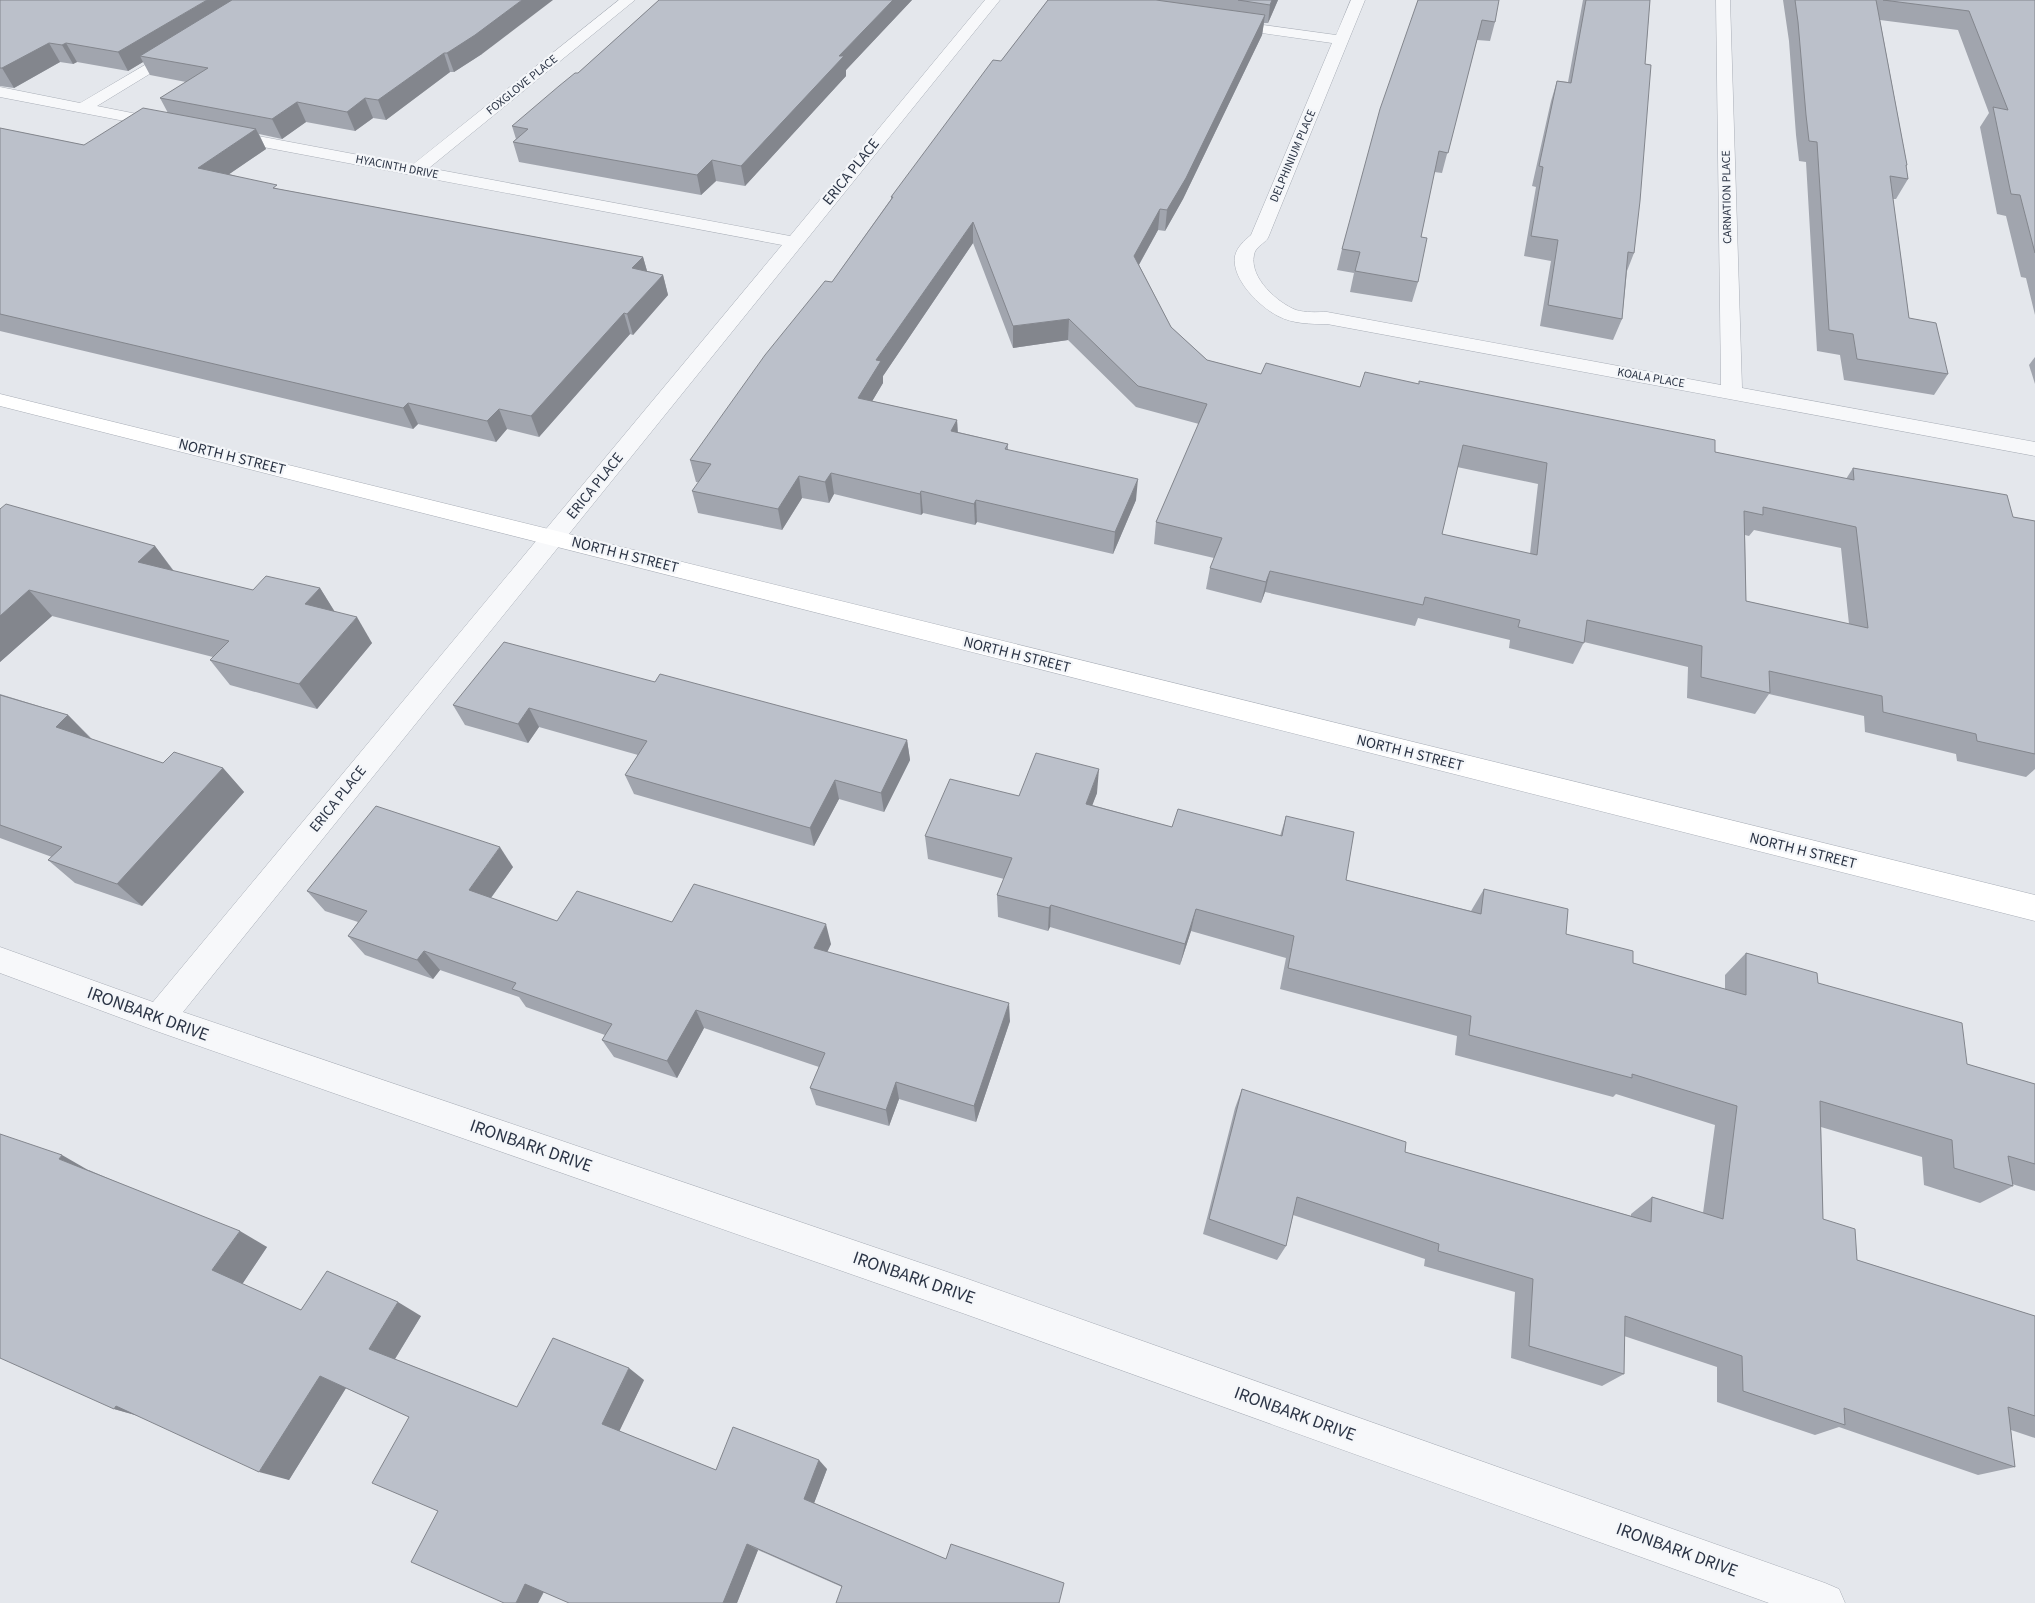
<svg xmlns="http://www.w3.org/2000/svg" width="2035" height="1603" font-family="'Source Sans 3',sans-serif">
	<rect width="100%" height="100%" fill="#e4e7ec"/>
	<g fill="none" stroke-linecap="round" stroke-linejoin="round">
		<defs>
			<g id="street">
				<polygon points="619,0 635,0 429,168 790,236 985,0 1000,0 183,1012 965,1278 1825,1583 1839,1589 1845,1603 1769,1603 965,1314 159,1032 0,973 0,947 153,1002 782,245 226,140 220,139 218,135 220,131 226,130 412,165"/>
				<path d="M 1351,0 L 1365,0 L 1268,238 C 1264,244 1255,247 1254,255 C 1249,278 1278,303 1296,310 C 1306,313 1317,312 1327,312 L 1721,385 L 1716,0 L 1730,0 L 1742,388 L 2035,442 L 2035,456 L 1327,324 C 1311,324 1293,324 1278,316 C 1260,307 1231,279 1235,256 C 1237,247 1244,241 1251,235 L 1332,43 L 1227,28 L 1220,24 L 1227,20 L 1336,35 Z"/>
				<polygon points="179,45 184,47 187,50 184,53 97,106 172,121 174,124 172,127 166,129 0,97 0,87 80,103"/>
			</g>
			<polygon id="secondary" points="0,394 2035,895 2035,921 0,406"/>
		</defs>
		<use href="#street" stroke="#a9aeb7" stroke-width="1"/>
		<use href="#secondary" stroke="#a9aeb7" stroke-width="1"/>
		<use href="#street" fill="#f7f8fa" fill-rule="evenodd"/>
		<use href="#secondary" fill="#fff" fill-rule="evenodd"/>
	</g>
	<g fill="#a1a5ae" fill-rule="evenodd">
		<polygon points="0,0 482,54 454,72 450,72 386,120 373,118 355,131 306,122 282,139 259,134 266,149 229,174 279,189 643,257 647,271 663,275 668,295 633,335 630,334 539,437 507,429 496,442 418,424 413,429 0,331 0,128 84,145 168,113 160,98 186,82 150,75 143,62 128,71 77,62 73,64 60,62 14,88 0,86"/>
		<polygon points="659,0 912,0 846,70 846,76 745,186 716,181 701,195 519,162 513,142 516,139 512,126 578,73"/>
		<path d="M 1048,0 L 1278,0 L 1268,23 L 1264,23 L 1262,35 L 1183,199 L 1165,231 L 1158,230 L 1139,265 L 1171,327 L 1207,360 L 1261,374 L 1360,387 L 1715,452 L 1846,479 L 1853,468 L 2013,517 L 2035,521 L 2035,769 L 2026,777 L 1957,761 L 1956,754 L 1865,732 L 1864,716 L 1769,694 L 1755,714 L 1687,698 L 1688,667 L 1584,642 L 1573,664 L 1509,648 L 1510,640 L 1418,618 L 1415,626 L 1265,592 L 1261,603 L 1206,589 L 1210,568 L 1214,558 L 1154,544 L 1156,522 L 1199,424 L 1136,407 L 1068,340 L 1013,348 L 973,243 L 883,376 L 883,383 L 872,401 L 957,420 L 958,432 L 1008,444 L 1008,450 L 1136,500 L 1113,554 L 977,522 L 975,525 L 923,513 L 921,515 L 834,494 L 829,503 L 802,498 L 782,530 L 698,513 L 692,491 L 699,482 L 696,482 L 690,460 L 832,282 L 891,199 L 891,197 L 1001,61 ZM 1457,467 L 1538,484 L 1530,554 L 1442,534 ZM 1754,530 L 1841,548 L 1849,624 L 1746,601 L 1745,535 L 1749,536 Z"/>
		<polygon points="1418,0 1495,22 1490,41 1477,40 1442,173 1434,172 1421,237 1418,282 1412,302 1350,292 1354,273 1337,270 1342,249"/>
		<polygon points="1583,0 1650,0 1645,64 1634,253 1627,271 1622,319 1613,340 1540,326 1551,261 1524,256 1536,187 1532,186 1551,101 1557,81 1568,82"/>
		<polygon points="1783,0 2035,0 2035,315 2026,278 2021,277 2006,216 1997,214 1980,127 1989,113 1958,30 1880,20 1907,165 1906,167 1908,179 1896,199 1893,199 1909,318 1948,374 1934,395 1844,380 1840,355 1817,351 1806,162 1799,161 1796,135 1789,41"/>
		<polygon points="2035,357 2035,384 2029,365"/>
		<polygon points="0,509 155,546 174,571 253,590 320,588 335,612 372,643 317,709 230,685 210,660 213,657 52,616 0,662"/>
		<polygon points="655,682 907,740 910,760 884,812 839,799 814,846 634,794 625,775 638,755 539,727 528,743 465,725 453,705"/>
		<polygon points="0,694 68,715 92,739 163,763 223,768 244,792 142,906 75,883 48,860 52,857 0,838"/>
		<polygon points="1097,793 1092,805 1172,827 1280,836 1286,816 1346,880 1471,911 1484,889 1566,934 1633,963 1725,989 1725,975 1746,953 1818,983 1967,1064 2035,1084 2035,1191 2012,1184 2013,1186 1980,1203 1924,1185 1922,1157 1821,1127 1823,1219 1857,1260 2035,1316 2035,1438 2011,1430 2015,1467 1978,1475 1839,1427 1815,1435 1717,1402 1717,1367 1624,1336 1624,1374 1602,1386 1511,1358 1515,1292 1424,1266 1425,1259 1293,1215 1286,1246 1277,1260 1203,1234 1235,1108 1242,1089 1405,1152 1631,1216 1631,1214 1652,1197 1703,1213 1715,1125 1616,1094 1613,1097 1455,1055 1457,1036 1280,989 1286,958 1191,931 1180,965 1050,927 1048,931 998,917 997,895 1004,879 928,859 925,836 1019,796"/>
		<polygon points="513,867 491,898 557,921 672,922 831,944 827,952 1010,1021 976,1122 899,1099 889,1126 816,1105 810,1088 819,1067 704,1028 677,1078 614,1057 602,1040 605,1035 526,1007 519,997 440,970 433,979 365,955 348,936 358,922 325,911 307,891"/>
		<polygon points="89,1170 267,1247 242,1284 301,1310 421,1316 395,1359 517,1407 644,1380 619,1431 716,1470 827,1469 814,1503 946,1559 1064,1583 842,1587 758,1550 737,1603 569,1603 544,1592 538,1603 504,1603 438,1511 409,1417 346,1388 289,1480 139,1416 114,1409"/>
	</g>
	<g fill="#83868d">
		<polygon points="207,0 248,0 140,56 143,62 128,71 118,52"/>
		<polygon points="522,0 553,0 482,54 454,72 447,53"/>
		<polygon points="893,0 912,0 846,70 846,76 745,186 741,166 839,56"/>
		<polygon points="1272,0 1278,0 1268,23 1270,5"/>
		<polygon points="1265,15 1262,35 1183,199 1165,231 1167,210"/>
		<polygon points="49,43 60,62 14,88 2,68"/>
		<polygon points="66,43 77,62 73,64 62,45"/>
		<polygon points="444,53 450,72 386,120 378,100"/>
		<polygon points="365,98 373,118 355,131 347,112"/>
		<polygon points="297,102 306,122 282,139 272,119"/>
		<polygon points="256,129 266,149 209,188 198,168"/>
		<polygon points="712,160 716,181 701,195 697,175"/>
		<polygon points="1160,209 1158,230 1132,277 1134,256"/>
		<polygon points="973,222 973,243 883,376 883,383 861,420 858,398 876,360"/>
		<polygon points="643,257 649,278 632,268"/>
		<polygon points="663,275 668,295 633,335 627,314"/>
		<polygon points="624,313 630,334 539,437 531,416"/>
		<polygon points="1069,319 1068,340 1013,348 1013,326"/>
		<polygon points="408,403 418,424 413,429 403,408"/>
		<polygon points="499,409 507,429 496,442 487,421"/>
		<polygon points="957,420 958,442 951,431"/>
		<polygon points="831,473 834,494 829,503 825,482"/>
		<polygon points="799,476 802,498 782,530 778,509"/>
		<polygon points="1138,479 1136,500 1113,554 1115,532"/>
		<polygon points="921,491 923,513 921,515 920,494"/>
		<polygon points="976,500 977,522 975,525 974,504"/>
		<polygon points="155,546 174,572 138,562"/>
		<polygon points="1270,571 1265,592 1261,603 1266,582"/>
		<polygon points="320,588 336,614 305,604"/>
		<polygon points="29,590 52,616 0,662 0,616"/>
		<polygon points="357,617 372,643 317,709 299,684"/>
		<polygon points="529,708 539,727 528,743 518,724"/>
		<polygon points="68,715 92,740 56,727"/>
		<polygon points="907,740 910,760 884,812 881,793"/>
		<polygon points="223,768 244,792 142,906 117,884"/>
		<polygon points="1099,769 1097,793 1084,827 1086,804"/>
		<polygon points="835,780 839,799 814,846 810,828"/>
		<polygon points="500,847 513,867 482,910 469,890"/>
		<polygon points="1051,905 1050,927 1048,931 1049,908"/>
		<polygon points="1196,909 1191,931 1180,965 1185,944"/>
		<polygon points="826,924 831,944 820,967 814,948"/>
		<polygon points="424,951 440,970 433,979 417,960"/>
		<polygon points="1009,1003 1010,1021 976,1122 974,1106"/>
		<polygon points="696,1010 704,1028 677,1078 667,1061"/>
		<polygon points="896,1082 899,1099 889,1126 886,1110"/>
		<polygon points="62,1155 95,1174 59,1159"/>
		<polygon points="240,1231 267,1247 241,1286 212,1270"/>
		<polygon points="398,1302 421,1316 393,1362 369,1349"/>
		<polygon points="629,1368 644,1380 618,1434 602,1424"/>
		<polygon points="320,1376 346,1388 289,1480 259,1472"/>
		<polygon points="116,1406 149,1419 114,1409"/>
		<polygon points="819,1460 827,1469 813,1506 804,1499"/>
		<polygon points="747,1544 758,1550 737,1603 723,1603"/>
		<polygon points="525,1584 545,1589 538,1603 516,1603"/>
	</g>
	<g fill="#bbc0ca" stroke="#83868d" fill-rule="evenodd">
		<polygon points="0,0 207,0 118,52 66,43 62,45 49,43 2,68 0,68"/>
		<polygon points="232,0 522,0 475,35 447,53 444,53 378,100 365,98 347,112 297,102 272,119 160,98 208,68 140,56"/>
		<polygon points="659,0 893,0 839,56 844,56 741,166 712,160 697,175 513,142 528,129 512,126 559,86 575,73 578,73"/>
		<path d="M 1048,0 L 1156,0 L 1265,15 L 1186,178 L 1167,210 L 1160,209 L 1134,256 L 1171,327 L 1207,360 L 1261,374 L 1266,363 L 1360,387 L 1365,372 L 1419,384 L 1419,381 L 1715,440 L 1715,452 L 1854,480 L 1853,468 L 2007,495 L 2013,517 L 2035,521 L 2035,754 L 1977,741 L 1976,734 L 1883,712 L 1882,696 L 1769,671 L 1770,693 L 1701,677 L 1702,646 L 1587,620 L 1584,643 L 1518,627 L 1520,620 L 1425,597 L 1423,605 L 1270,571 L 1266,582 L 1210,568 L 1222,538 L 1156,522 L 1207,404 L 1138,386 L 1069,319 L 1013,326 L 973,222 L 876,360 L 881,361 L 858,398 L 957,420 L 951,431 L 1008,444 L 1005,449 L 1138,479 L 1115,532 L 976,500 L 974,504 L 921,491 L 920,494 L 831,473 L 825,482 L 799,476 L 778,509 L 692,491 L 711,464 L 690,460 L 765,355 L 825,281 L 832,282 L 893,197 L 891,197 L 993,60 L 1001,61 ZM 1463,445 L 1547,463 L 1537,555 L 1442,534 ZM 1763,507 L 1856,527 L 1868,628 L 1746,601 L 1744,511 L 1763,515 Z"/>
		<polygon points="1238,0 1272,0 1270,5"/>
		<polygon points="1418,0 1499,0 1495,22 1482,20 1448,153 1439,151 1421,237 1427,238 1418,282 1355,271 1360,252 1342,249 1380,109"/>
		<polygon points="1586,0 1650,0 1645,64 1651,65 1640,201 1634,253 1628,252 1622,319 1548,305 1558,240 1531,236 1543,167 1539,166 1557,81 1571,83"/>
		<polygon points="1795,0 1876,0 1907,165 1906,165 1908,179 1890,176 1909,318 1936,323 1948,374 1857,359 1853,334 1829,330 1817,142 1809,141 1806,115 1798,22"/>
		<polygon points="1883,0 2035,0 2035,253 2020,195 2011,194 1993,107 2008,110 1969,11"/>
		<polygon points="143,108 256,129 198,168 277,185 273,188 643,257 632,268 663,275 627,314 624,313 531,416 499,409 487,421 408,403 403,408 0,314 0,128 84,145"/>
		<polygon points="6,504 155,546 138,562 253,590 266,576 320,588 305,604 357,617 299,684 210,660 229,641 29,590 0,616 0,509"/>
		<polygon points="504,642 655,682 660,674 907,740 881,793 835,780 810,828 625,775 647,741 529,708 518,724 453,705"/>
		<polygon points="0,695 68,715 56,727 163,763 174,752 223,768 117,884 48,860 62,847 0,825"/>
		<polygon points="1036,753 1099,769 1086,804 1172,827 1178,809 1282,836 1286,816 1354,832 1346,880 1481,914 1484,889 1568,909 1566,934 1633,951 1633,963 1746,995 1746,953 1817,973 1818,983 1962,1023 1967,1064 2035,1084 2035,1164 2008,1156 2013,1186 1954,1168 1952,1140 1820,1101 1823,1219 1855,1229 1857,1260 2035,1316 2035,1416 2008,1407 2015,1467 1844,1408 1845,1425 1743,1391 1742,1356 1625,1316 1624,1374 1529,1346 1533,1279 1438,1251 1439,1244 1297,1197 1286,1246 1209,1219 1242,1089 1406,1142 1405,1152 1651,1222 1652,1197 1723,1219 1737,1106 1632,1074 1632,1078 1469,1035 1471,1016 1288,968 1294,936 1196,909 1185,944 1051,905 1049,908 997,895 1012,858 925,836 950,779 1019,796"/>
		<polygon points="376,806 500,847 469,890 557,921 577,891 672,922 694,884 826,924 814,948 1009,1003 974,1106 896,1082 886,1110 810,1088 825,1053 696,1010 667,1061 602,1040 612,1024 512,989 516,983 424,951 417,960 348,936 367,911 307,891"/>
		<polygon points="0,1134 62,1155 59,1159 240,1231 212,1270 301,1310 327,1271 398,1302 369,1349 517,1407 553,1338 629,1368 602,1424 716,1470 733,1427 819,1460 804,1499 946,1559 951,1544 1064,1583 1059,1603 836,1603 842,1586 747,1544 723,1603 569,1603 525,1584 516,1603 504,1603 411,1562 438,1511 372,1483 409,1417 320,1376 259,1472 116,1406 114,1409 0,1358"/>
	</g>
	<g text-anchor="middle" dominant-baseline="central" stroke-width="4.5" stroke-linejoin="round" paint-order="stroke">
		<g font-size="12" fill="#2b3445" stroke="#f4f6f9">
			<text transform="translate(522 85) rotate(-39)">FOXGLOVE PLACE</text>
			<text transform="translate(1293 156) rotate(-67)">DELPHINIUM PLACE</text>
			<text transform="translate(397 167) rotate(11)">HYACINTH DRIVE</text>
			<text transform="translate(1727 197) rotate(-91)">CARNATION PLACE</text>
			<text transform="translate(1651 378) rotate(10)">KOALA PLACE</text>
		</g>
		<g font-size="15" fill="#2b3445" stroke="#f4f6f9">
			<text transform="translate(851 172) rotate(-51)">ERICA PLACE</text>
			<text transform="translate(232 457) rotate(14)">NORTH H STREET</text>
			<text transform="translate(595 486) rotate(-51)">ERICA PLACE</text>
			<text transform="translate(625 555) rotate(14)">NORTH H STREET</text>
			<text transform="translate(1017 655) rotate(14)">NORTH H STREET</text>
			<text transform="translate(1410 753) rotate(14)">NORTH H STREET</text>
			<text transform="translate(338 799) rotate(-51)">ERICA PLACE</text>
			<text transform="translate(1803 851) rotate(14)">NORTH H STREET</text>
		</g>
		<g font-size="18" fill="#2b3445" stroke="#f4f6f9">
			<text transform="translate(148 1014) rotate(20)">IRONBARK DRIVE</text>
			<text transform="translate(531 1146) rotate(19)">IRONBARK DRIVE</text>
			<text transform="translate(914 1278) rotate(19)">IRONBARK DRIVE</text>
			<text transform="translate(1295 1414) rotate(20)">IRONBARK DRIVE</text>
			<text transform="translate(1677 1550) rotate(20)">IRONBARK DRIVE</text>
		</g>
	</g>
</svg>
